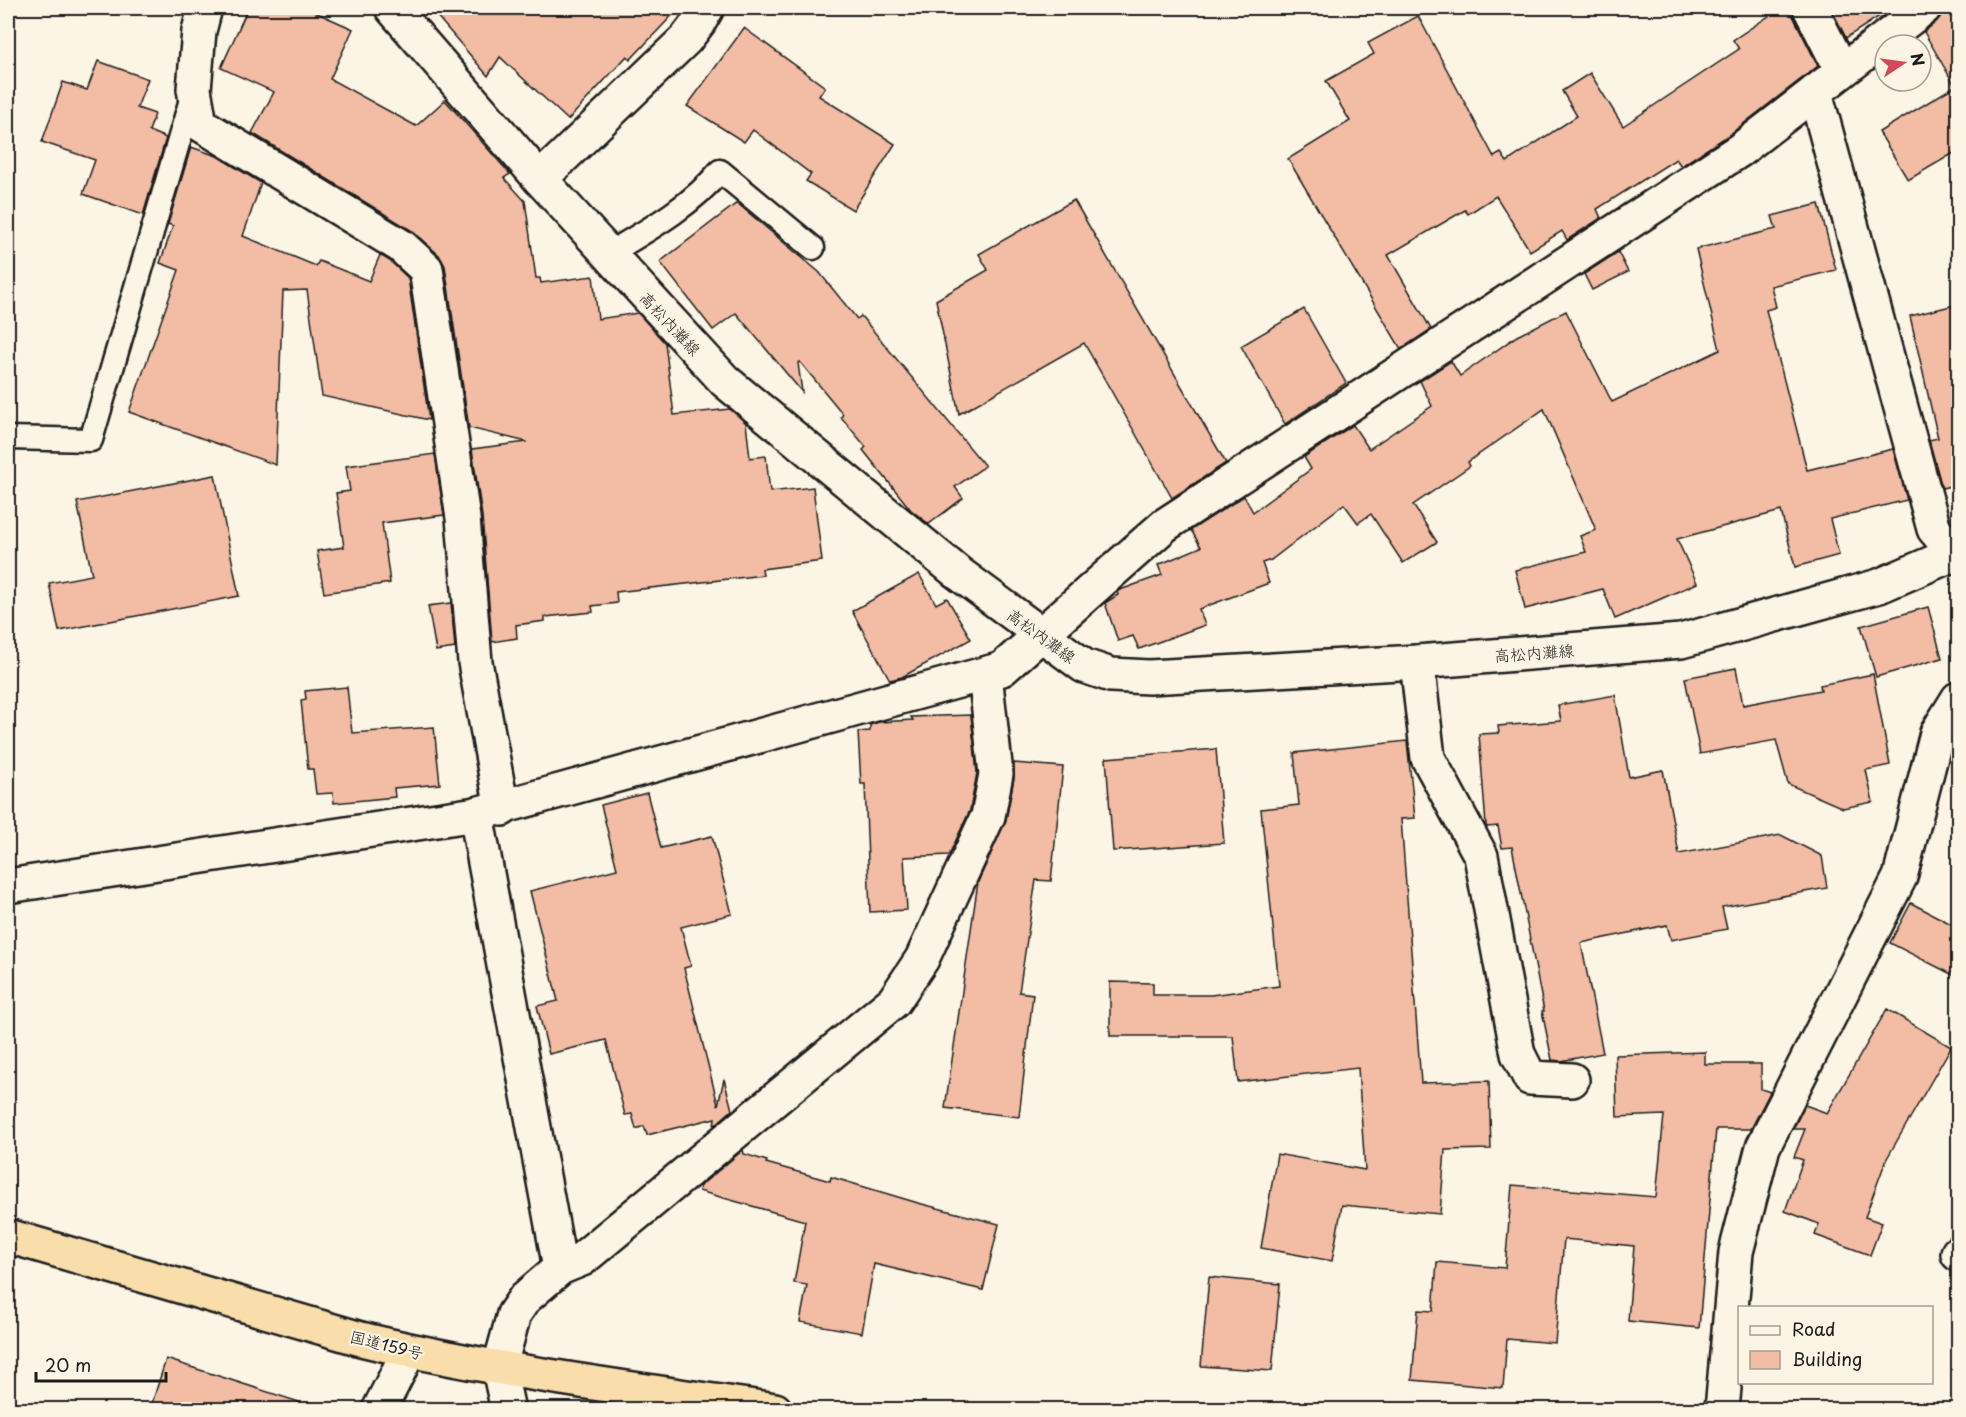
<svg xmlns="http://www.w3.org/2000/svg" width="1966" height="1417" font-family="'Playpen Sans','Klee One',sans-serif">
	<rect width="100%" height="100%" fill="#fcf5e5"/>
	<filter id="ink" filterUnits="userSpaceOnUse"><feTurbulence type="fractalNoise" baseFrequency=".0167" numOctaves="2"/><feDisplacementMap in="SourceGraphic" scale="12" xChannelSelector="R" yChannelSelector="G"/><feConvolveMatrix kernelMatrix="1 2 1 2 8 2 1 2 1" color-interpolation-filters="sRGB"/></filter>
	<g filter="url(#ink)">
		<g fill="#f2bca5" stroke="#1c1c1c" stroke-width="1.5">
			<polygon points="248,8 306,8 353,29 330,79 416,126 445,100 510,174 504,178 525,201 536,278 540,278 541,283 593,276 598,319 638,313 665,343 674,415 730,409 746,423 750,458 766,456 770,492 813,487 822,561 762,569 763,575 616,592 617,603 592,606 593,612 545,617 545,621 516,625 517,638 492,642 482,516 472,449 527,442 469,428 445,266 439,255 411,230 252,133 274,92 221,68"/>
			<polygon points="430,8 679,8 630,60 627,56 568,120 500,57 488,76"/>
			<polygon points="1781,8 1791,8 1793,16 1818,66 1729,135 1681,166 1676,159 1597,209 1601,218 1567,240 1562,231 1530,251 1496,196 1468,214 1465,210 1388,255 1431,329 1401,349 1288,159 1350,121 1326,81 1374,54 1368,43 1418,16 1494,157 1501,153 1507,162 1577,116 1562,91 1590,73 1623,126 1739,49 1733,40"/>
			<polygon points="1831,8 1892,8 1846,38"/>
			<polygon points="1942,8 1959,8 1959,150 1908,180 1879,132 1955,86 1924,32 1936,22 1941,16"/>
			<polygon points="744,28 825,87 819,96 895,144 853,210 806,181 811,174 753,130 744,142 687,106"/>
			<polygon points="98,61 148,79 137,108 155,114 149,131 166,138 143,215 83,194 95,160 42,142 63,82 87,90"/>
			<polygon points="191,147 217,156 261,183 243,236 316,266 319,261 369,281 380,255 390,261 408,278 429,420 322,396 307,290 283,291 276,465 129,412 179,270 160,263 173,226 168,224"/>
			<polygon points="1074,200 1226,463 1172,498 1084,343 959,414 936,300 988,270 979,254"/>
			<polygon points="737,203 819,272 857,319 861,316 985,466 955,487 963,498 929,524 911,510 863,450 866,447 841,417 843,414 800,362 798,363 802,392 736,313 713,330 660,262"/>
			<polygon points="1819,204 1836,270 1771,286 1776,307 1766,310 1807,470 1893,449 1907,500 1830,519 1839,555 1795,567 1781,511 1677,539 1697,583 1615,619 1603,589 1525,609 1515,570 1586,552 1580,536 1596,530 1544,409 1468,462 1470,466 1413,505 1437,542 1403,563 1371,514 1358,523 1344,504 1271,560 1262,563 1269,583 1199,609 1205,625 1139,649 1133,636 1118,641 1105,603 1118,595 1117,592 1120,590 1162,575 1158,565 1201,547 1191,530 1244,496 1253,512 1311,469 1304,457 1353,425 1369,449 1432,406 1420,381 1451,361 1460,376 1517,336 1566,311 1612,402 1720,350 1696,249 1776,229 1772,216"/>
			<polygon points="1618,252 1628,272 1592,290 1584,274"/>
			<polygon points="1959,304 1959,484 1942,488 1929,440 1938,438 1910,316"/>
			<polygon points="1304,309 1346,383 1285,424 1241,346"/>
			<polygon points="435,454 444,515 382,523 390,583 324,593 317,551 344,547 336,493 350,491 346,466"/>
			<polygon points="215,475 239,596 59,631 49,583 92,575 77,502"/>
			<polygon points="919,574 936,604 947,598 971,639 902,677 890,680 852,611"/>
			<polygon points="451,603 455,648 436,651 428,606"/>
			<polygon points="1928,607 1942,658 1876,677 1861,626"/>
			<polygon points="1736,668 1743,705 1821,690 1820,685 1873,674 1890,765 1866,770 1873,802 1843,808 1788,784 1776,740 1700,754 1685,678"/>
			<polygon points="347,687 352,733 434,727 440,784 394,788 395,797 334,803 333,793 316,794 313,769 308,769 301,700 306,699 305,691"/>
			<polygon points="1615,695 1629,777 1663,770 1679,854 1781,835 1822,856 1827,888 1722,907 1727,929 1671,940 1667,925 1581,943 1603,1053 1561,1061 1552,1060 1542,1011 1544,1011 1512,847 1502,848 1498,826 1487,827 1486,825 1479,734 1499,733 1498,726 1561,721 1558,705"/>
			<polygon points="971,715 977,773 970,810 949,855 904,857 907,910 870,912 865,784 861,784 858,732 870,731 870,725 879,722 913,720 911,717"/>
			<polygon points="1407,741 1415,818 1401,819 1421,1083 1489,1081 1491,1149 1445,1150 1440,1214 1342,1205 1332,1261 1261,1248 1277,1154 1365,1170 1358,1068 1238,1082 1233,1036 1110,1036 1110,982 1153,983 1153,995 1211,995 1279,986 1261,809 1299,805 1294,753"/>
			<polygon points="1216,749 1224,843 1113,851 1106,758"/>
			<polygon points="1014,763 1063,767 1051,881 1036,880 1019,992 1033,994 1019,1117 945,1108 978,882 1006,820 1014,778"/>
			<polygon points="647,793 661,848 712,836 732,914 681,927 691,966 684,968 718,1105 724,1079 732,1110 714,1126 715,1118 647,1135 644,1126 636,1129 632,1114 625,1115 606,1040 549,1054 537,1006 558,1001 530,891 617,869 601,805"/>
			<polygon points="1911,903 1959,928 1959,978 1890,943"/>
			<polygon points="1887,1009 1951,1047 1886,1160 1865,1217 1882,1223 1870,1255 1815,1235 1819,1224 1785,1211 1803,1160 1794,1157 1805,1129 1793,1129 1805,1105 1827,1113"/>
			<polygon points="1705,1052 1705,1064 1761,1064 1761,1089 1770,1092 1751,1129 1716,1129 1699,1328 1628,1321 1634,1246 1564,1239 1555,1343 1507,1339 1503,1388 1412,1380 1418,1310 1433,1311 1437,1262 1505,1268 1512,1185 1656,1197 1664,1115 1617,1117 1615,1055"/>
			<polygon points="743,1150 744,1154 767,1161 766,1163 830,1181 831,1177 918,1203 999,1224 983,1290 874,1264 862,1333 800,1322 807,1285 794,1283 805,1221 699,1191 700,1186"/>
			<polygon points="1209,1277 1280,1284 1272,1371 1201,1366"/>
			<polygon points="166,1359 299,1402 298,1410 150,1410"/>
		</g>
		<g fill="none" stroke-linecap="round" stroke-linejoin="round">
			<defs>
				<g id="lane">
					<path d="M 608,254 C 648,230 690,207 720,171 L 813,248"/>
					<polyline points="8,438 91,440 192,96"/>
				</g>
				<g id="street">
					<polyline points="205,8 199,31 194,89 200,124 401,246 426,269 463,518 475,662 502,809"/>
					<polyline points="1810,8 1842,71"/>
					<polyline points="1815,92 1934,529 1958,557"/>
					<polyline points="540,179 686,39 699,22 707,8"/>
					<polyline points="1417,662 1428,758 1481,856 1518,1054 1530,1078 1572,1080"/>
					<polyline points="476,814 560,1268"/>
					<polyline points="8,886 476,814 1002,669 1165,525 1740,150 1924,8"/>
					<polyline points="1958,1253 1958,1254"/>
					<polyline points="379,1410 409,1351"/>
					<polyline points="508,1410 499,1369 514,1314 525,1298 560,1268 582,1259 894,1001 922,959 988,816 996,774 985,674"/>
					<polyline points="1722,1410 1736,1252 1763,1147 1900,877 1937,733 1958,699"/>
				</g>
				<polyline id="secondary" points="392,8 540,179 725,381 957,572 1084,666 1111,675 1149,677 1417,662 1681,641 1879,586 1958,552"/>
				<path id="highway" d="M 8,1236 L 361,1339 C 497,1372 636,1389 775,1410"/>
			</defs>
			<use href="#lane" stroke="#1c1c1c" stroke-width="27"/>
			<use href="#street" stroke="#1c1c1c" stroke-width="38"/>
			<use href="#secondary" stroke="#1c1c1c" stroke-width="38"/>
			<use href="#highway" stroke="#1c1c1c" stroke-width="38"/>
			<use href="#lane" stroke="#fcf5e5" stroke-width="22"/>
			<use href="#street" stroke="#fcf5e5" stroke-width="33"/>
			<use href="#secondary" stroke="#fcf5e5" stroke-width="33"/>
			<use href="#highway" stroke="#f9deab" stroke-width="33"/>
		</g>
	</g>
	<g text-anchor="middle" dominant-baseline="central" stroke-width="4.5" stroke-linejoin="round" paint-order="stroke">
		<g font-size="16" fill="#1c1c1c" stroke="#fcf5e5">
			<text transform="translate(671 323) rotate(47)">高松内灘線</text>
			<text transform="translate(1042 635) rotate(36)">高松内灘線</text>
			<text transform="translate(1534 652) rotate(-4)">高松内灘線</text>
			<text transform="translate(387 1344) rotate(14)">国道159号</text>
		</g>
	</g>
	<rect width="1966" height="1417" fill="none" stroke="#fcf5e5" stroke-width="30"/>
	<rect x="15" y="15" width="1936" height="1387" fill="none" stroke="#1c1c1c" stroke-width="2" filter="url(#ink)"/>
	<rect x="1738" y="1306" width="195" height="78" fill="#fcf5e5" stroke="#a29e95" stroke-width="1.5"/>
	<rect x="1750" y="1326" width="30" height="9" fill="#fcf5e5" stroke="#a29e95" stroke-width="1.5"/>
	<text x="1792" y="1336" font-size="18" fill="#1c1c1c">Road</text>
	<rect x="1750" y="1351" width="30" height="18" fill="#f2bca5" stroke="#a29e95" stroke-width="1.5"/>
	<text x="1792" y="1366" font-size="18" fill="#1c1c1c">Building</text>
	<g transform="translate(1903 63) rotate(77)"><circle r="28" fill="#fcf5e5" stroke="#a29e95" stroke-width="1.5"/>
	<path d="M0-4.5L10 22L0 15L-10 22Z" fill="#d1495b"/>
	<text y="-9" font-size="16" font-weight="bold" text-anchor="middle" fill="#1c1c1c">N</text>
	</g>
	<path d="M36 1372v9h130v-9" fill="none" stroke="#1c1c1c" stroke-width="3"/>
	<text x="45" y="1372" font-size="18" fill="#1c1c1c" stroke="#fcf5e5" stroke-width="4.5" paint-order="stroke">20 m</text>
</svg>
